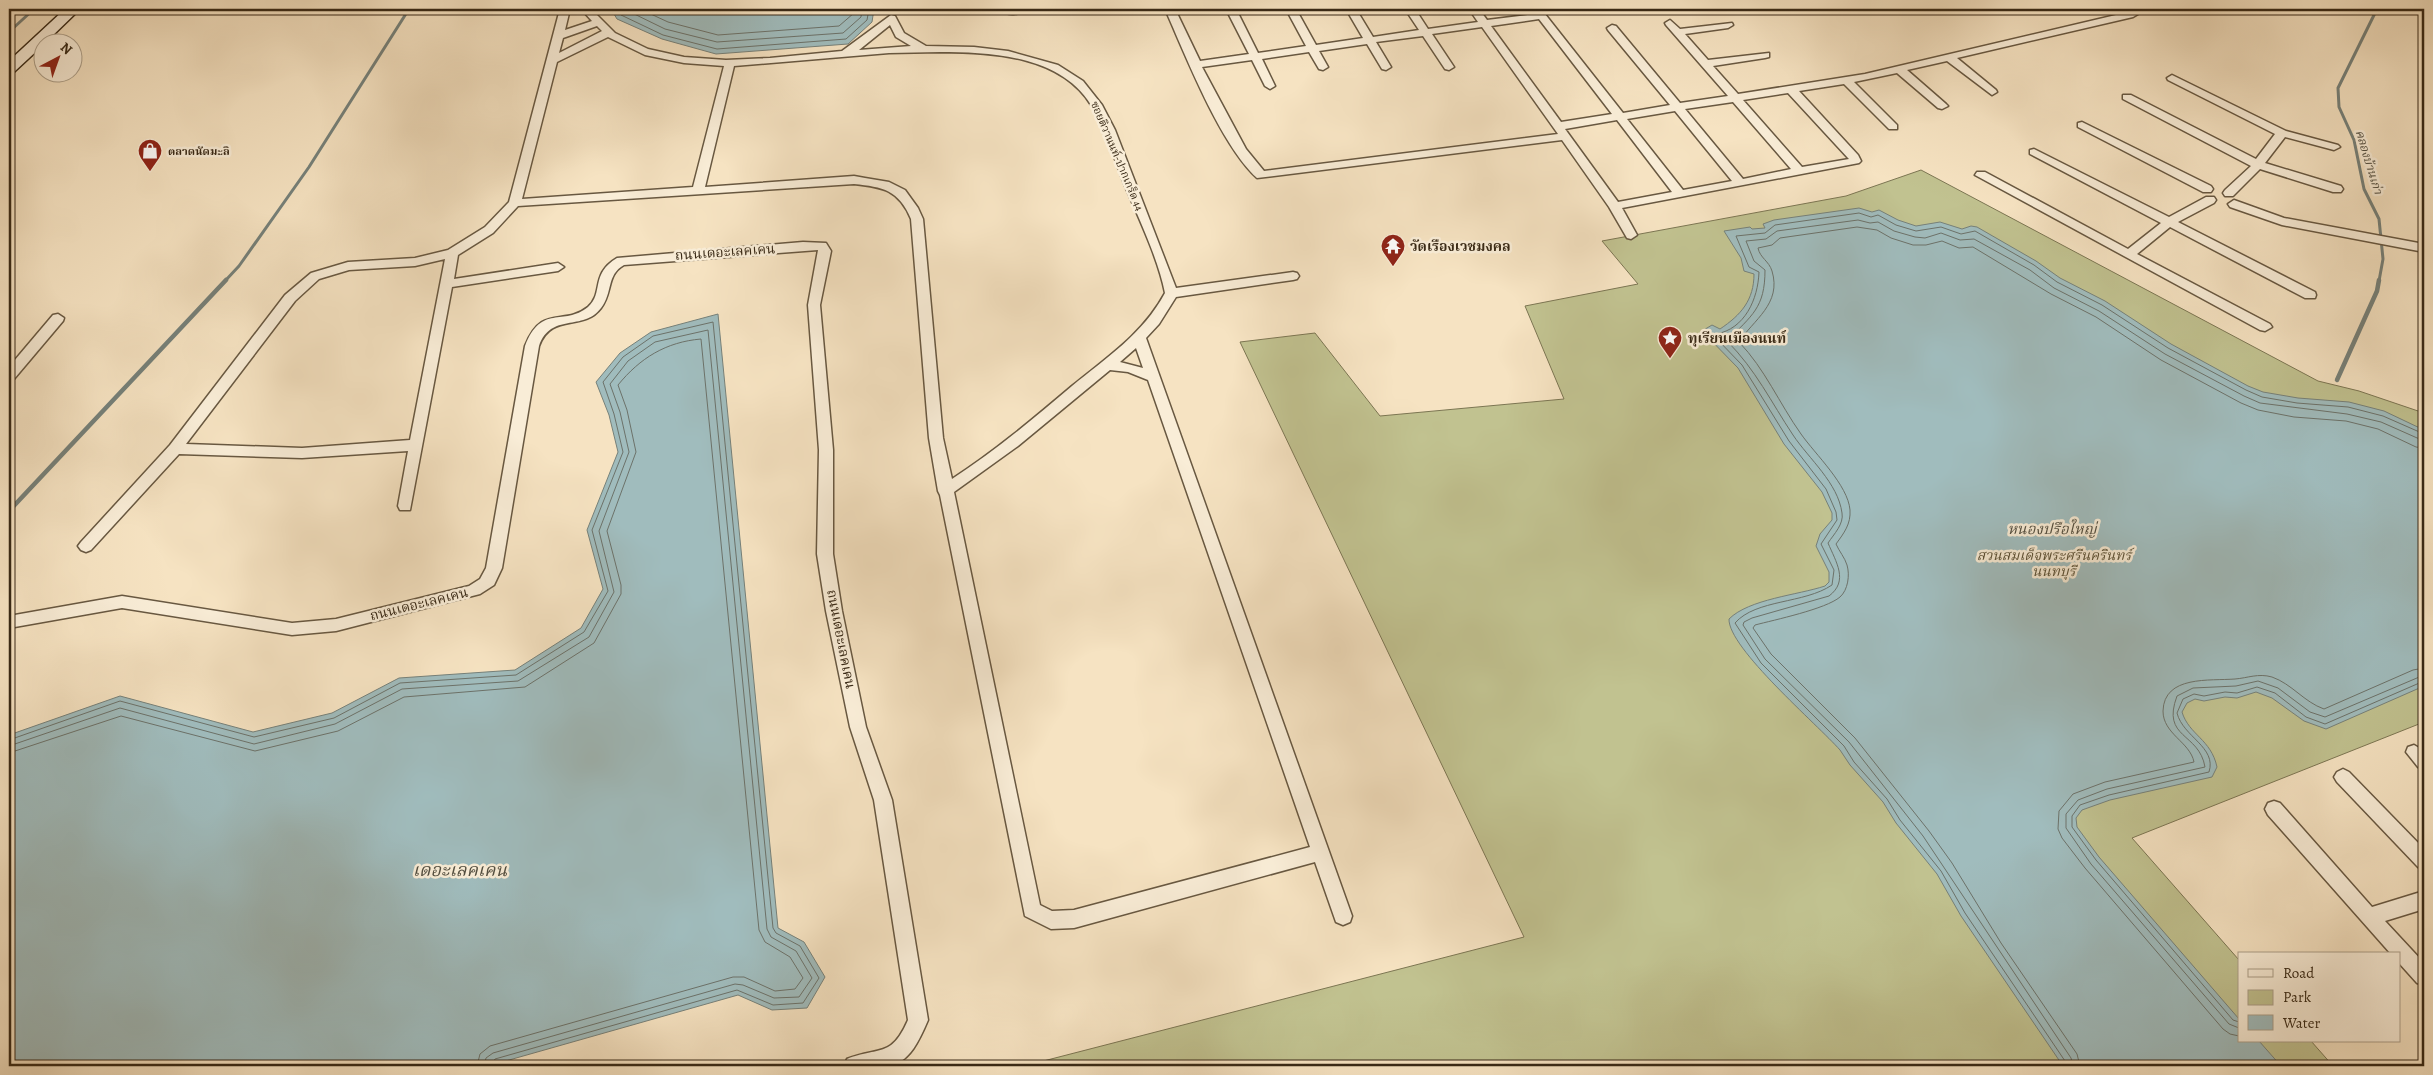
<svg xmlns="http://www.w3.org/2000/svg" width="2433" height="1075" font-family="Alegreya,'Noto Serif Thai',serif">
	<rect width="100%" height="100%" fill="#f6e3c2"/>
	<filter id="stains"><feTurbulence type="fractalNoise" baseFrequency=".004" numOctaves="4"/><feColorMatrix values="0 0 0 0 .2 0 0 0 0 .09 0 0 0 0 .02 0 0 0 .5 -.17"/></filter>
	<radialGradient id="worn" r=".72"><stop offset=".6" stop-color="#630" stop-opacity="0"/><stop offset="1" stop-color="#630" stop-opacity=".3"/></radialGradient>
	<polygon fill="#c1c290" stroke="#7c7653" points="1921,170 2318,381 2359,391 2424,413 2424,722 2132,838 2239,960 2239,1041 2311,1041 2333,1066 1024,1066 1524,937 1240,342 1315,333 1380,416 1564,399 1525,306 1638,284 1602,241 1846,196"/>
	<g fill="#a0bcbd" stroke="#76817a">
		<polygon points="611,9 874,9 872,22 848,44 716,54 662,39 617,19"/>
		<path d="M 1859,208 L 1872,212 L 1879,210 L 1898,220 L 1916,226 L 1940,222 L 1962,229 L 1971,226 L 1977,227 L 2036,261 L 2060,278 L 2105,301 L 2171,344 L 2248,386 L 2263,392 L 2298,398 L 2349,402 L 2384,411 L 2424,430 L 2424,686 L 2326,729 L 2304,721 L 2272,698 L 2256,692 L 2237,698 L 2225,697 L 2204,701 L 2195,699 L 2187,703 L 2182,712 C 2189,735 2211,739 2217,767 L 2212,777 L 2110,800 L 2082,810 L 2076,818 L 2077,827 L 2099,857 L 2239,1019 L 2239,1041 L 2259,1041 L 2281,1066 L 2063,1066 L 1961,916 L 1937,874 L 1896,823 L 1883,802 L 1850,765 L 1840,750 C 1818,725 1728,648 1729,619 C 1749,599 1798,595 1825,586 L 1829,582 L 1829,572 L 1816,546 L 1820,534 L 1832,520 L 1832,513 L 1822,492 L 1784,444 L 1738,368 L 1702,331 L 1712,325 L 1720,329 C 1741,315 1754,300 1754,274 L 1744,271 L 1741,258 L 1724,231 L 1750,227 L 1752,229 L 1765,228 L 1763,224 L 1774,220 Z"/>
		<polygon points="718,314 778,928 804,942 825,977 807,1008 772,1010 738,995 488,1066 9,1066 9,735 120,696 253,732 332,713 399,678 515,670 581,628 603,589 587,530 618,452 609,415 596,382 620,353 651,332"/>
	</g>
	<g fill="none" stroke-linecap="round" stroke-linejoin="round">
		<g stroke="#6c726a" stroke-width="1">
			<polyline points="617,9 621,15 663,35 717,49 846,39 867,20 869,9"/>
			<polyline points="624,9 665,29 717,42 843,33 861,17 862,9"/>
			<polyline points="640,9 668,22 718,35 839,26 854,13 855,9"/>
			<polyline points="9,740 120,701 254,737 334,718 400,683 516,675 584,632 608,591 592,530 623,452 614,414 603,382 623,357 653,336 713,322 773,928 776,933 800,946 819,978 803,1003 773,1005 737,990 495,1059 491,1066"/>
			<polyline points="9,746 120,708 254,744 335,724 402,689 518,681 589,637 614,592 599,531 629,452 620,412 610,384 628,361 655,342 708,330 767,929 771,937 796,951 812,978 799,997 774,998 743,985 735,984 493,1053 486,1058 484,1066"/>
			<path d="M 9,753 L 121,716 L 255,751 L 338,731 L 404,697 L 525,687 L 594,643 L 621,594 L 621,585 L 607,531 L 636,452 L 627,410 L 618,385 C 640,358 666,342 701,339 L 759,930 L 765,942 L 790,957 L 803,978 L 795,989 L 775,991 L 744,977 L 733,977 L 490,1046 L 480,1054 L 477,1066"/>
			<path d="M 2239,1022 L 2233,1020 L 2096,860 L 2072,827 L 2072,816 L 2080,805 L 2109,795 L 2209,772 C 2217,747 2183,737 2177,713 L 2183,699 L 2194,694 L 2204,696 L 2225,692 L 2237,693 L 2257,687 L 2275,693 L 2306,717 L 2325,724 L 2424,681"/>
			<path d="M 2239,1028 L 2229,1024 L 2091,864 L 2066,828 L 2066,814 L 2078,800 L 2107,789 L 2205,767 C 2199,732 2161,739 2177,696 L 2193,688 L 2236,686 L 2258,681 L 2278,688 L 2310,712 L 2325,717 L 2424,675"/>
			<path d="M 2239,1036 L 2230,1034 L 2223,1029 L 2085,868 L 2062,838 L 2058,829 L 2059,811 L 2073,794 L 2105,782 L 2194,762 C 2190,742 2163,734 2163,711 C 2164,675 2210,681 2235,679 C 2248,678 2258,673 2272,677 C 2292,684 2304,702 2324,709 L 2413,670 L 2424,668"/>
			<path d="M 2066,1066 L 2065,1061 L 1965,913 L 1941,871 L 1900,820 L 1887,799 L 1854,762 L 1844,746 L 1761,663 L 1735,623 C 1756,599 1804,604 1832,585 L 1834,570 L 1821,544 L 1837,520 L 1836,512 L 1826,489 L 1789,441 L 1742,365 L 1715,337 L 1716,334 C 1745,329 1758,299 1759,272 L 1749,267 L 1736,236 L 1765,233 L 1775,225 L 1859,213 L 1871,217 L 1878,215 L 1896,225 L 1916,231 L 1941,227 L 1961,234 L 1975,231 L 2034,265 L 2057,282 L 2102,305 L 2168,348 L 2246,390 L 2262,397 L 2297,403 L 2348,407 L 2383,416 L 2424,434"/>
			<path d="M 2073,1066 L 2071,1058 L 1923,836 L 1849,742 L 1765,659 L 1743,625 L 1744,622 L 1752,618 L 1829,596 C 1849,581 1836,562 1828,543 C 1834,534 1844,524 1842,513 C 1838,483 1809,459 1793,435 C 1771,402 1756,370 1727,341 C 1752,315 1765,308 1765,270 L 1754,261 L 1746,241 L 1766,239 L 1777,231 L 1858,220 L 1870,223 L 1878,222 L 1894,231 L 1915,237 L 1925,238 L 1941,233 L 1960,240 L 1974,239 L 2030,270 L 2054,288 L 2099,311 L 2165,354 L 2244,396 L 2260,403 L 2347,414 L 2381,422 L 2424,441"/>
			<path d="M 2080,1066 L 2077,1054 L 2001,943 L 1952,863 L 1929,831 L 1855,738 L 1771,654 L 1753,628 L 1755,625 C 1774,620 1826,609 1840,597 C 1848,590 1850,575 1847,565 C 1845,558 1839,551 1836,544 C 1844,533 1851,524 1850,510 C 1848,485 1815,454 1801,434 C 1779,403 1765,369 1739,342 C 1753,320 1782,304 1772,271 C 1769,261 1760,258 1758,248 L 1772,245 L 1780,238 L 1857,227 L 1877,230 L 1891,238 L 1913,245 L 1926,245 L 1942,241 L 1959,248 L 1973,247 L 2051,294 L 2096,317 L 2161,360 L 2241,403 L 2258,410 L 2294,417 L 2346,421 L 2378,429 L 2416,447 L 2424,448"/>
		</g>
		<g stroke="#76817a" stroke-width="3">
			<polyline points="2377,9 2338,88 2339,107 2354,140 2364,189 2379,219 2383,259 2379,281"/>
			<polyline points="9,32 34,9"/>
			<polyline points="225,281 239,266 309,167 409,9"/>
		</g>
		<g stroke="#76817a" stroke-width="4.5">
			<polyline points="2337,380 2377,291 2379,280"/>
			<polyline points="9,511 226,280"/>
		</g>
		<defs>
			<g id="street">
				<path d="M 560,9 L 570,9 L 565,30 L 592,21 L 581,9 L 591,9 L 615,33 L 648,49 L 684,57 L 726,60 L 770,58 L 842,51 L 891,15 L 895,16 L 904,33 L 926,46 L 974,47 L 1008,51 L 1058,65 L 1083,81 L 1102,105 L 1115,130 L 1176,288 L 1293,272 L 1297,273 L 1299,276 L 1297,279 L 1293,280 L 1176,297 L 1159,324 L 1146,338 L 1352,916 L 1350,922 L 1343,925 L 1336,922 L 1315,862 L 1074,928 L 1051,929 L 1025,916 L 940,495 L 938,491 L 929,438 L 911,219 C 899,190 883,187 854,184 L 518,206 L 493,233 L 458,255 L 454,279 L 558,263 L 564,267 L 558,271 L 452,287 L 410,510 L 400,510 L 398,506 L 408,451 L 302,458 L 179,454 L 91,550 L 86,552 L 81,550 L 78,546 L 81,542 L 170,445 L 285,295 L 311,273 L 348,262 L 415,258 L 448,250 L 485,227 L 509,202 ZM 890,25 L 896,37 L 911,46 L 859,50 ZM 597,26 L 602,31 L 559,53 L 563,38 ZM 608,37 L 645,55 L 684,63 L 724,66 L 693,187 L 522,199 L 557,62 ZM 940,52 C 992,52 1061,56 1091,105 C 1107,130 1114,159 1125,186 C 1139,219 1158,258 1165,293 C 1143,334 1106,358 1072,386 C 1033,419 994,452 952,479 L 943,438 L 923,219 L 918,208 L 905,190 L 889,182 L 865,178 L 854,176 L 705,187 L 734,66 L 889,53 ZM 445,259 L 410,440 L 302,448 L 186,444 L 295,301 L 319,279 L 349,270 L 415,266 ZM 1136,348 L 1143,368 L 1120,362 ZM 1110,370 L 1128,372 L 1148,380 L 1310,847 L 1074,910 L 1052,911 L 1040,905 L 954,492 L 1018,446 Z"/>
				<path d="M 1004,9 L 1029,9 C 1023,14 1008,16 1002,11 Z"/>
				<path d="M 1165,9 L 1175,9 L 1200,61 L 1249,54 L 1226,9 L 1236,9 L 1258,53 L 1306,46 L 1286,9 L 1296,9 L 1316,45 L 1363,38 L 1346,9 L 1356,9 L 1373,37 L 1419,30 L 1405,9 L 1415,9 L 1428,29 L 1478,22 L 1469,9 L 1479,9 L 1487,20 L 1535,14 L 1533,9 L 1541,9 L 1623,113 L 1670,105 L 1608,30 L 1607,28 L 1612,25 L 1616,26 L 1680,103 L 1728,96 L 1666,25 L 1665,23 L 1670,20 L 1680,29 L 1732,23 L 1733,25 L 1728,28 L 1685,34 L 1708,60 L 1769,53 L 1769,57 L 1765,58 L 1713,66 L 1738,94 L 1865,74 L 2133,11 L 2138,14 L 2133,17 L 1957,58 L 1996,90 L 1997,92 L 1992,95 L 1947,61 L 1907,70 L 1946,104 L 1948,106 L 1942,109 L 1938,108 L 1897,73 L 1854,82 L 1897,125 L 1897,129 L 1889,129 L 1844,84 L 1799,91 L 1858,155 L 1861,161 L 1859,163 L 1622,208 L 1637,235 L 1631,239 L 1627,238 L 1609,207 L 1562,140 L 1257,178 C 1220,144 1186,56 1165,9 ZM 1539,19 L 1612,114 L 1561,122 L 1491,26 ZM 1482,27 L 1558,134 L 1264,171 L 1246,149 L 1202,67 L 1252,60 L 1265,86 L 1270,89 L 1275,86 L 1262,59 L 1309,52 L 1319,69 L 1323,70 L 1328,67 L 1319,51 L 1367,44 L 1382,69 L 1386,70 L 1391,67 L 1376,42 L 1423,36 L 1445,69 L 1449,70 L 1454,67 L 1432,34 ZM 1788,93 L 1848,158 L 1849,159 L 1802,167 L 1743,100 ZM 1733,102 L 1791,169 L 1743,179 L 1685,109 ZM 1675,111 L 1732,181 L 1683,190 L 1627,119 ZM 1617,120 L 1672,192 L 1618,202 L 1565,129 Z"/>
				<polygon points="2172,75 2286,131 2338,145 2340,147 2334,150 2285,137 2265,163 2341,186 2343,189 2341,192 2333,192 2260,169 2233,196 2225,196 2223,193 2225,190 2251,166 2123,99 2123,95 2131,95 2256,159 2275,134 2168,80 2167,78"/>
				<polygon points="2082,122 2211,186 2213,189 2211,192 2203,192 2078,127 2078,123"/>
				<polygon points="2034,149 2169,217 2206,197 2214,197 2216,200 2214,203 2178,222 2315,292 2316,295 2315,298 2305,298 2170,227 2137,254 2270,324 2272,327 2265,331 2260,330 1975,175 1977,172 1985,172 2128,249 2161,223 2030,154 2030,150"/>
				<polygon points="2234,200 2284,218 2424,244 2424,252 2282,225 2230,207 2228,204"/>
				<path d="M 803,242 L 826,243 L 831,251 L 820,305 L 833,450 L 833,554 L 842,611 L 866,727 L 892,800 L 928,1020 C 907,1070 896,1069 844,1066 L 847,1059 C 879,1046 891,1059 908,1020 L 874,800 L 850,727 L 826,611 L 817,554 L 819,450 L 808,305 L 818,250 L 624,265 C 606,275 613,293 601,308 C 583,332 551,312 539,346 L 502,568 L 494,585 L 480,594 L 336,631 L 292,635 L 122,608 L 9,628 L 9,616 L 122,596 L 292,623 L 336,619 L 469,586 L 480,579 L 486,568 L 525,346 C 542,303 563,327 588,307 C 604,293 590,274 617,258 Z"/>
				<polygon points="58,314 64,318 63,321 14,379 9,381 9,367 53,315"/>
				<polygon points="2414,745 2424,751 2424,769 2418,767 2406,752 2408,747"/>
				<polygon points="2343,769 2349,772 2424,849 2424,869 2418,867 2337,782 2334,777 2337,772"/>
				<polygon points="2274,801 2280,803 2372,907 2424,891 2424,909 2385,921 2424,963 2424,985 2417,983 2399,963 2399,954 2391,954 2268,815 2265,809 2268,803"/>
			</g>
			<polygon id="secondary" points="65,9 80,9 46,42 42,42 42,46 14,72 9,73 9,61"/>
		</defs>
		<use href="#street" stroke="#685841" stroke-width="3"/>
		<use href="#secondary" stroke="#382916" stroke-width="3"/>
		<use href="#street" fill="#f9edd7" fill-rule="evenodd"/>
		<use href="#secondary" fill="#f9edd7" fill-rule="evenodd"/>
	</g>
	<defs>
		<symbol id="shop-pin" viewBox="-11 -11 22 30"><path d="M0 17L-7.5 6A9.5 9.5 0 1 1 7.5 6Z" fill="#8f2418" stroke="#f9edd7"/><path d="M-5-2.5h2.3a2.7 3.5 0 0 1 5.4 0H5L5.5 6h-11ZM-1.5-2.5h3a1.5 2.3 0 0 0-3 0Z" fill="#fff"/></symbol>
		<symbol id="temple-pin" viewBox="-11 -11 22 30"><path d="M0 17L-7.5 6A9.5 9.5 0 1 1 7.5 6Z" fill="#8f2418" stroke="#f9edd7"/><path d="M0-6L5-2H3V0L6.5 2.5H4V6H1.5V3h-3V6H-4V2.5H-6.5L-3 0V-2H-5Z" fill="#fff"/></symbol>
		<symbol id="sight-pin" viewBox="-11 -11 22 30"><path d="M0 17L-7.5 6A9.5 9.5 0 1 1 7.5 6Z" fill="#8f2418" stroke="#f9edd7"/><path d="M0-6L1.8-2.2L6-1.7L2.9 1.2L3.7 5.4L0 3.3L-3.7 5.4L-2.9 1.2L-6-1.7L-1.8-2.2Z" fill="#fff"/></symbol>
	</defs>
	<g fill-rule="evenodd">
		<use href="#shop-pin" x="136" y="137" width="28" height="38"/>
		<use href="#temple-pin" x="1379" y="232" width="28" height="38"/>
		<use href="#sight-pin" x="1656" y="324" width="28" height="38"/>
	</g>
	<g text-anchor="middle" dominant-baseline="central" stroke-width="5" stroke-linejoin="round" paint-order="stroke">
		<g font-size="11" font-weight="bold" fill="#382916" stroke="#f9edd7" text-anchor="start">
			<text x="168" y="151">ตลาดนัดมะลิ</text>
		</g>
		<g font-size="11" fill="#382916" stroke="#f9edd7">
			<text transform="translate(1117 156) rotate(67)">ซอยติวานนท์-ปากเกร็ด 44</text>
		</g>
		<g font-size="12" font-style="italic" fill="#524e40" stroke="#f9edd7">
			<text transform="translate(2369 162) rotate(73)">คลองบ้านเก่า</text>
		</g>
		<g font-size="14" font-weight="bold" fill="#382916" stroke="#f9edd7" text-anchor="start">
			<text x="1410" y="246">วัดเรืองเวชมงคล</text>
			<text x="1688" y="338">ทุเรียนเมืองนนท์</text>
		</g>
		<g font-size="14" fill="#382916" stroke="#f9edd7">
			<text transform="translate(725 252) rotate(-4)">ถนนเดอะเลคเคน</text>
			<text transform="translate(419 604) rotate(-14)">ถนนเดอะเลคเคน</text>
			<text transform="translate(841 639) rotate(79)">ถนนเดอะเลคเคน</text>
		</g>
		<g font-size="14" font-style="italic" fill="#5a4f34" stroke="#f9edd7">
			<text x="2054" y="555">สวนสมเด็จพระศรีนครินทร์<tspan x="2054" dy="16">นนทบุรี</tspan></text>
		</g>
		<g font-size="15" font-style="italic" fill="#524e40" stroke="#f9edd7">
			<text x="2052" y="529">หนองปรือใหญ่</text>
		</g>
		<g font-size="18" font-style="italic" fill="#524e40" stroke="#f9edd7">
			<text x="460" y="870">เดอะเลคเคน</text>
		</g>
	</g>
	<rect width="2433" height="1075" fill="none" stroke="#f6e3c2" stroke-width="30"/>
	<rect x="10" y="10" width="2413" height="1055" fill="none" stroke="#382916" stroke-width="2.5"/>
	<rect x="15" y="15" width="2403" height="1045" fill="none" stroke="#382916"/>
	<rect x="2238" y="952" width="162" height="90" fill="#f9edd7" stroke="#ac9f8a"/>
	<rect x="2248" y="969" width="25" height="8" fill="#f9edd7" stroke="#ac9f8a"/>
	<text x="2283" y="978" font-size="15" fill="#382916">Road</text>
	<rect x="2248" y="990" width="25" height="15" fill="#c1c290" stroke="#ac9f8a"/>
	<text x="2283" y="1002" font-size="15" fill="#382916">Park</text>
	<rect x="2248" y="1015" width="25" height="15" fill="#a0bcbd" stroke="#ac9f8a"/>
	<text x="2283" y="1028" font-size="15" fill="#382916">Water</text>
	<g transform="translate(58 58) rotate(41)"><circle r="24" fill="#f9edd7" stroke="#ac9f8a"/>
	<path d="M0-4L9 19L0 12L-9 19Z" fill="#8f2418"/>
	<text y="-8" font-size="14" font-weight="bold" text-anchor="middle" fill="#382916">N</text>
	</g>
	<rect width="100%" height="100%" filter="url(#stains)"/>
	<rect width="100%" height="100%" fill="url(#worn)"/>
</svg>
